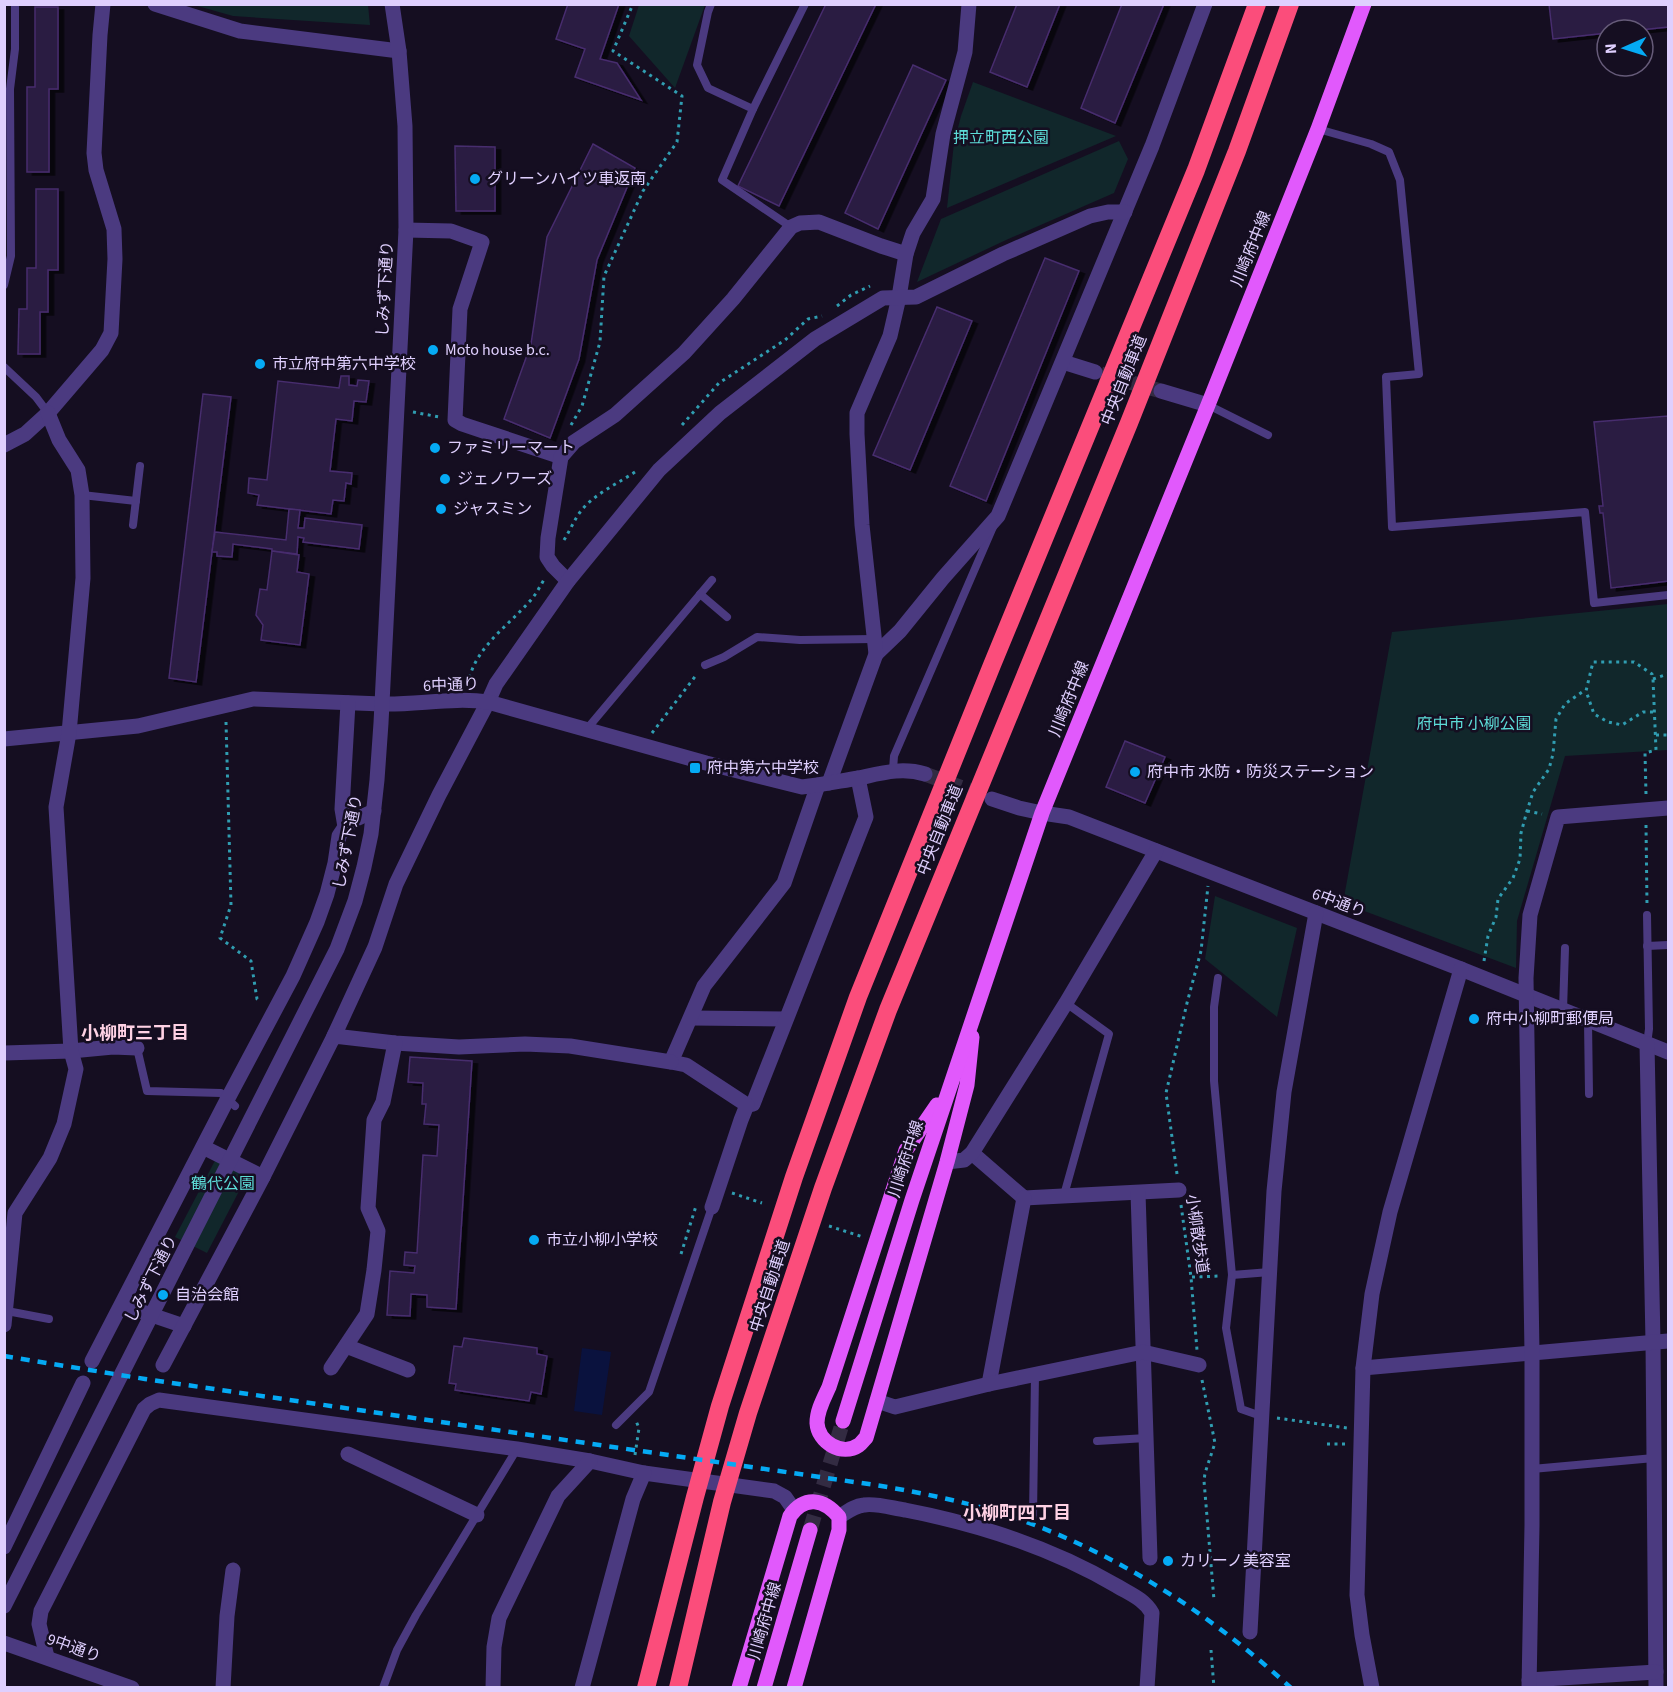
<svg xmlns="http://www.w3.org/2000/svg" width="1673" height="1692" font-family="'Source Sans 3','Noto Sans JP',sans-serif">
	<defs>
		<filter id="shadow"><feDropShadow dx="5.5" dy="3" stdDeviation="0" flood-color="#0009"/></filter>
	</defs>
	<rect width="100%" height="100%" fill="#150e21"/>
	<g fill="#11272b">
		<polygon points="194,5 368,5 370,25 233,16"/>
		<polygon points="639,5 705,5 675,88 629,36"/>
		<polygon points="973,82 1116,136 947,208 954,143 961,116"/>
		<polygon points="1119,141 1128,159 1114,193 1006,240 917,282 941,219"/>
		<polygon points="1668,604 1668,750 1565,756 1517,921 1516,968 1343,903 1392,632"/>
		<polygon points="1215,896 1297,928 1277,1017 1205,959"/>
		<polygon points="219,1153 250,1170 207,1253 175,1237"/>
	</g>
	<polygon fill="#0a123e" points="582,1348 611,1352 602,1415 574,1411"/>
	<g fill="#2b1a42" stroke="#472d6e" stroke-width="1.5" filter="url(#shadow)">
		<polygon points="568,4 619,4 600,59 617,63 641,100 575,77 585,49 556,39"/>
		<polygon points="826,4 876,4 779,206 738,186"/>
		<polygon points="1017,4 1060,4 1027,87 990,72"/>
		<polygon points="1122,4 1164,4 1115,123 1081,108"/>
		<polygon points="1549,4 1668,4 1668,27 1640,30 1607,30 1607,33 1553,39"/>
		<polygon points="35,7 58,7 58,89 49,89 49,172 27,172 27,87 35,87"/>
		<polygon points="913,65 946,80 878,229 845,213"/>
		<polygon points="593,144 635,168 597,260 579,359 550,438 504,419 531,344 547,237"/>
		<polygon points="455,146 495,147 495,211 456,211"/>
		<polygon points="36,189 58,189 58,270 48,270 48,312 40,312 40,354 18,354 19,309 27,309 27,268 36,268"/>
		<polygon points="1045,258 1079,271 986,501 950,486"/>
		<polygon points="937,307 972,321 910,470 873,455"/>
		<polygon points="341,376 349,376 349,385 357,386 358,380 369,381 366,402 354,401 352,421 336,419 330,471 352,473 351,484 346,483 344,501 333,500 331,514 257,505 259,495 248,493 249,478 267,480 278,381 339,388"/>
		<polygon points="203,394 231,397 196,682 169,678"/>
		<polygon points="1668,416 1668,581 1611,588 1603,513 1600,513 1599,506 1603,506 1594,422"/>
		<polygon points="289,509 300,510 298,528 304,528 305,518 362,525 359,549 303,542 304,538 298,537 297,554 272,551 272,549 233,544 232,557 217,556 217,552 212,552 215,532 286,540"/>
		<polygon points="272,551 299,555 297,572 309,574 300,645 261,640 263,625 256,615 260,589 267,590"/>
		<polygon points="1125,741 1165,757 1145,803 1106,787"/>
		<polygon points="410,1057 472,1061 456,1309 427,1307 427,1295 411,1294 410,1316 387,1315 390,1271 414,1273 415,1266 404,1265 405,1252 417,1253 423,1155 437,1156 439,1125 424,1124 426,1104 422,1104 423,1083 408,1082"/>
		<polygon points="464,1338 537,1348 537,1354 547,1356 541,1394 531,1392 529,1401 455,1390 456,1384 449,1383 454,1346 462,1347"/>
	</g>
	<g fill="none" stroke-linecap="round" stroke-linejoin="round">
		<polyline stroke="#332b42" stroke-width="15" stroke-dasharray="15 8" stroke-linecap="butt" points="1101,374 1161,391"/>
		<polyline stroke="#332b42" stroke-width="15" stroke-dasharray="15 8" stroke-linecap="butt" points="925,774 987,797"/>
		<polyline stroke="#332b42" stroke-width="15" stroke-dasharray="15 8" stroke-linecap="butt" points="810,1530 843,1421"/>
		<g stroke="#309db1" stroke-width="3" stroke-dasharray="3 4.5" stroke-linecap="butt">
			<polyline points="837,306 851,295 870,286"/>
			<polyline points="413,412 439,417"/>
			<polyline points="571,425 582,406 600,342 604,276 643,191 677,142 682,96 613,51 633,4"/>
			<polyline points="682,425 719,383 785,340 808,319 822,316"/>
			<path d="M 564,540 C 569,532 573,523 578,515 C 592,494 618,484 638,470"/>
			<polyline points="1653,679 1668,674"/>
			<path d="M 468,685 C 473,649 507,627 529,602 C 536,595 540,586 545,578"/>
			<polyline points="226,722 231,905 220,938 251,961 257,999 261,1002"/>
			<polyline points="652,733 697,674"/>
			<polyline points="1656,735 1668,735"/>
			<polyline points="1646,794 1645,753 1656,750 1653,679 1652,674 1634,662 1593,662 1586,691 1594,714 1608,722 1622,725 1643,712 1654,712"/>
			<polyline points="1527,811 1542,814"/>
			<polyline points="1646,825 1647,905"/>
			<polyline points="1484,961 1488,936 1496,917 1498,899 1513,878 1520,859 1521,833 1527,811 1533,792 1549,769 1553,754 1556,719 1565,704 1585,690"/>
			<polyline points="1177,1174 1166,1093 1187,1003 1201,951 1208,886"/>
			<polyline points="732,1193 762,1203"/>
			<polyline points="1181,1205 1191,1277 1197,1350"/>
			<polyline points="829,1226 863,1237"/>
			<polyline points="681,1254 696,1206"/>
			<polyline points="1192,1277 1221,1276"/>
			<polyline points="1202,1380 1215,1443 1205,1473 1204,1481 1214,1600"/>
			<polyline points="1277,1418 1347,1428"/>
			<polyline points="1327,1444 1347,1444"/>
			<polyline points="635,1455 639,1428 636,1421"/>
			<polyline points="1211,1650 1214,1688"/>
		</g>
		<g stroke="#4b3a80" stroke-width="8">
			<polyline points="711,4 708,12 697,65 708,88 753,109"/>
			<polyline points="1318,129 1371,144 1389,152 1400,180 1419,374 1386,377 1392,527 1585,512 1594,603 1668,595"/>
			<polyline points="791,227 722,180 753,109 805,4"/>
			<polyline points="4,285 11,256 10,89 15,49 15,4"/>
			<polyline points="4,367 36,397 48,413"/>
			<polyline points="1208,405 1268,435"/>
			<polyline points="82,495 136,501"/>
			<polyline points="133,525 140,466"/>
			<polyline points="700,594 727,617"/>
			<polyline points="705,665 724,657 757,637 800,640 874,639"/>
			<polyline points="586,730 712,580"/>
			<polyline points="893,770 894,756 993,527"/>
			<polyline points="1647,946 1668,945"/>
			<polyline points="1218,978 1214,1007 1214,1081 1232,1275 1226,1328 1241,1409 1261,1416"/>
			<polyline points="1563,1010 1565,948"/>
			<polyline points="1588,1021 1589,1094"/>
			<polyline points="1647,1044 1649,1029 1647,915"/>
			<polyline points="137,1048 147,1091 221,1093 235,1106"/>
			<polyline points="1064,1195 1109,1034 1066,1003"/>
			<polyline points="1232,1275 1270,1272"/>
			<polyline points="7,1311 49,1319"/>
			<polyline points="616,1425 649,1392 712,1207"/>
			<polyline points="1097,1441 1146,1438"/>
			<polyline points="1532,1469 1654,1458"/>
			<polyline points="1033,1516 1035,1374"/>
			<polyline points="383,1688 397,1650 416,1615 517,1449"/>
		</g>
		<g stroke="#4b3a80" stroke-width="15">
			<polyline points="155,4 240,31 399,51"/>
			<polyline points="406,230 451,231 482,242 460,309 455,420 462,424 561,457"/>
			<polyline points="1063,362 1095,372"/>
			<polyline points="1161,391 1208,405"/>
			<polyline points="4,445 25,434 48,413 102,350 111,333 115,259 114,229 96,170 94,153 100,35 103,4"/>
			<polyline points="568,581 553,566 547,557 548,538 561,457 574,442 615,415 684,353 733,299 791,227 800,223 819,222 881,246 906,254"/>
			<polyline points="876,654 900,631 943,578 998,516 1152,146 1205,4"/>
			<polyline points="4,739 138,726 253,699 382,704"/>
			<polyline points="829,783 876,654 862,525 857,434 857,413 890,336 899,297 906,254 913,233 933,199 943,134 965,52 969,4"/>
			<polyline points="1042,813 1069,817 1461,969 1668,1052"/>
			<polyline points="345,827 342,809 348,703"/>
			<polyline points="691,1018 786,1019"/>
			<polyline points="334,1036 375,947 396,884 439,795 488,702 496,684 568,581 659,470 720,413 815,339 883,298 916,297 1003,254 1090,216 1108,212 1125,212"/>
			<polyline points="1647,1044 1653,1342 1656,1688"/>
			<polyline points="4,1053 71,1051 113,1047 137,1048"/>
			<polyline points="747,1105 753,1104 866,817 858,778"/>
			<polyline points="203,1147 263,1177"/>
			<polyline points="972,1153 1024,1198 1179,1190"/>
			<polyline points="947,1162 964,1160 972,1153 1066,1003 1156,851"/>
			<polyline points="1138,1193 1150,1558"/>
			<polyline points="712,1207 741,1120 747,1105 686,1065 671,1062 704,986 784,883 818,785"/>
			<polyline points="122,1305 184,1326"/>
			<polyline points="4,1325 15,1213 50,1158 64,1124 76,1069 71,1051 56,807 69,733 83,578 82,495 78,470 59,440 48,413"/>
			<polyline points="346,1346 408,1370"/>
			<polyline points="92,1361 227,1100 293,976 317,922 327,894 335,863 339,836 345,827 354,820 374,811"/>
			<polyline points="163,1365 263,1177 334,1036 395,1043 459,1047 525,1044 570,1046 671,1062"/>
			<polyline points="331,1368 367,1314 374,1270 378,1231 368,1208 374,1120 383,1102 395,1043"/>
			<polyline points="1363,1368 1668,1341"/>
			<polyline points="989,1384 1024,1198"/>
			<polyline points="877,1401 895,1407 989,1384 1143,1352 1199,1365"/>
			<polyline points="348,1454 477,1515"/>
			<path d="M 839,1517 C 847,1512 854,1506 864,1505 C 876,1503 892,1508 905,1510 C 978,1524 1052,1548 1117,1586 C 1130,1594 1144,1599 1152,1613 L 1147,1688"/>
			<polyline points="4,1547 83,1383"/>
			<polyline points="1250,1632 1274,1191 1284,1092 1316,913"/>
			<polyline points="47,1657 39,1624 41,1611 144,1409 150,1404 159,1400 517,1449 590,1461 644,1473 774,1491 785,1497 794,1510"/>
			<polyline points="1529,1680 1656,1672"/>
			<polyline points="223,1688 227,1616 233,1570"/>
			<polyline points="493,1688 494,1647 499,1618 558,1496 590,1461"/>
			<polyline points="582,1688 633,1499 644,1473"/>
			<polyline points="1372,1688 1362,1635 1357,1595 1363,1368 1372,1294 1390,1212 1461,969"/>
			<polyline points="1529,1688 1532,1525 1532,1353 1526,978 1530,915 1558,817 1668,808"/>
		</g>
		<g stroke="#4b3a80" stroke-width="15">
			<path d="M 382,704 C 417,705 454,697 488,702 L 706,763 L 802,787 C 821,785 840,781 859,778 C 882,773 902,767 925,774"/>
			<polyline points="992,799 1019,808 1042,813"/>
			<polyline points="4,1606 337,949 355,901 364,867 371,834 377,780 381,723 406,230 405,126 399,51 392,4"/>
			<polyline points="4,1643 132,1688"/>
		</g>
		<g stroke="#e159fc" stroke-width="15">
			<path d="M 937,1105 L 906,1150 L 829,1387 C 824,1398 817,1410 817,1423 C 818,1442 842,1457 859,1445 C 862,1443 863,1440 866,1438 L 947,1162 L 967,1085 L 972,1037"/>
			<polyline points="843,1421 912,1200 1042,813 1208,405 1318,129 1364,4"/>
			<path d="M 739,1688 L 790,1516 C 805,1495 824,1499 839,1517 L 839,1530 L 794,1688"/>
			<polyline points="764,1688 810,1530"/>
		</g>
		<g stroke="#fb4d7b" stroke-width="18">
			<polyline points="646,1688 695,1497 720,1406 794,1177 858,997 992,665 1196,170 1257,4"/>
			<polyline points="678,1688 722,1502 748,1413 823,1188 888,1010 1129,423 1237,151 1290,4"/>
		</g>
		<path stroke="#05aaf4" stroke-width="4.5" stroke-dasharray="9 8" stroke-linecap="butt" d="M 4,1356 L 145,1379 L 875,1485 C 918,1492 961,1501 1004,1514 C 1112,1550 1207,1611 1291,1688"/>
	</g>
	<g fill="#05aaf4" stroke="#150e21" stroke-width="2">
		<circle cx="475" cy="179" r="6"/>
		<circle cx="433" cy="350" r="6"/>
		<circle cx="260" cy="364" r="6"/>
		<circle cx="435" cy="448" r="6"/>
		<circle cx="445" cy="479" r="6"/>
		<circle cx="441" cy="509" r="6"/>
		<rect x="689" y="762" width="12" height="12" rx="3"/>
		<circle cx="1135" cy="772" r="6"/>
		<circle cx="1474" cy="1019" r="6"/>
		<circle cx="534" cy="1240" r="6"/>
		<circle cx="163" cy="1295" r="6"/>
		<circle cx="1168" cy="1561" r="6"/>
	</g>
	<g text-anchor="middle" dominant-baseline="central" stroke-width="5" stroke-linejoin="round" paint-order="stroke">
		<g font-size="16" fill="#5ddcd8" stroke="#150e21">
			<text x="1001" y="138">押立町西公園</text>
			<text x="1474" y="724">府中市 小柳公園</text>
			<text x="223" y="1184">鶴代公園</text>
		</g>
		<g font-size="16" fill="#dfcffe" stroke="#150e21" text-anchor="start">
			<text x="487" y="179">グリーンハイツ車返南</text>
			<text x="445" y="350">Moto house b.c.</text>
			<text x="272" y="364">市立府中第六中学校</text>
			<text x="447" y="448">ファミリーマート</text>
			<text x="457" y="479">ジェノワーズ</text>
			<text x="453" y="509">ジャスミン</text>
			<text x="707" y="768">府中第六中学校</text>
			<text x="1147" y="772">府中市 水防・防災ステーション</text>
			<text x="1486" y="1019">府中小柳町郵便局</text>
			<text x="546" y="1240">市立小柳小学校</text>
			<text x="175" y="1295">自治会館</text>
			<text x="1180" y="1561">カリーノ美容室</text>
		</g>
		<g font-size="16" fill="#dfcffe" stroke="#150e21">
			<text transform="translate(1251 249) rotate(-68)">川崎府中線</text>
			<text transform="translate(385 289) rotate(-87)">しみず下通り</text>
			<text transform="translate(1124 380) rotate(-68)">中央自動車道</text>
			<text transform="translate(451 685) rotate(-2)">6中通り</text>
			<text transform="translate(1069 699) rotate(-68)">川崎府中線</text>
			<text transform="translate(940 830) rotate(-68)">中央自動車道</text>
			<text transform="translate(348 842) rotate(-79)">しみず下通り</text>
			<text transform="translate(1339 903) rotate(21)">6中通り</text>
			<text transform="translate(906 1159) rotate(-72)">川崎府中線</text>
			<text transform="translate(1197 1234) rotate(82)">小柳散歩道</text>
			<text transform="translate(151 1279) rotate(-63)">しみず下通り</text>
			<text transform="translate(770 1286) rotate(-72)">中央自動車道</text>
			<text transform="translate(765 1621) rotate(-74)">川崎府中線</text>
			<text transform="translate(74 1648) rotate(20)">9中通り</text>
		</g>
		<g font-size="18" font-weight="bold" fill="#fed1e4" stroke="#150e21">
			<text x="135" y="1033">小柳町三丁目</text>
			<text x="1017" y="1513">小柳町四丁目</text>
		</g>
	</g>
	<rect width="1673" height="1692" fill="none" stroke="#dfcffe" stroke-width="12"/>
	<g transform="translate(1625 48) rotate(267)"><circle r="28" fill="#150e21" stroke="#665b79" stroke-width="1.5"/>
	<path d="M0-4.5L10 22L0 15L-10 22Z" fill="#05aaf4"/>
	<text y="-9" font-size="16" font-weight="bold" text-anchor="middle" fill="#dfcffe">N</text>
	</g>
</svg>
